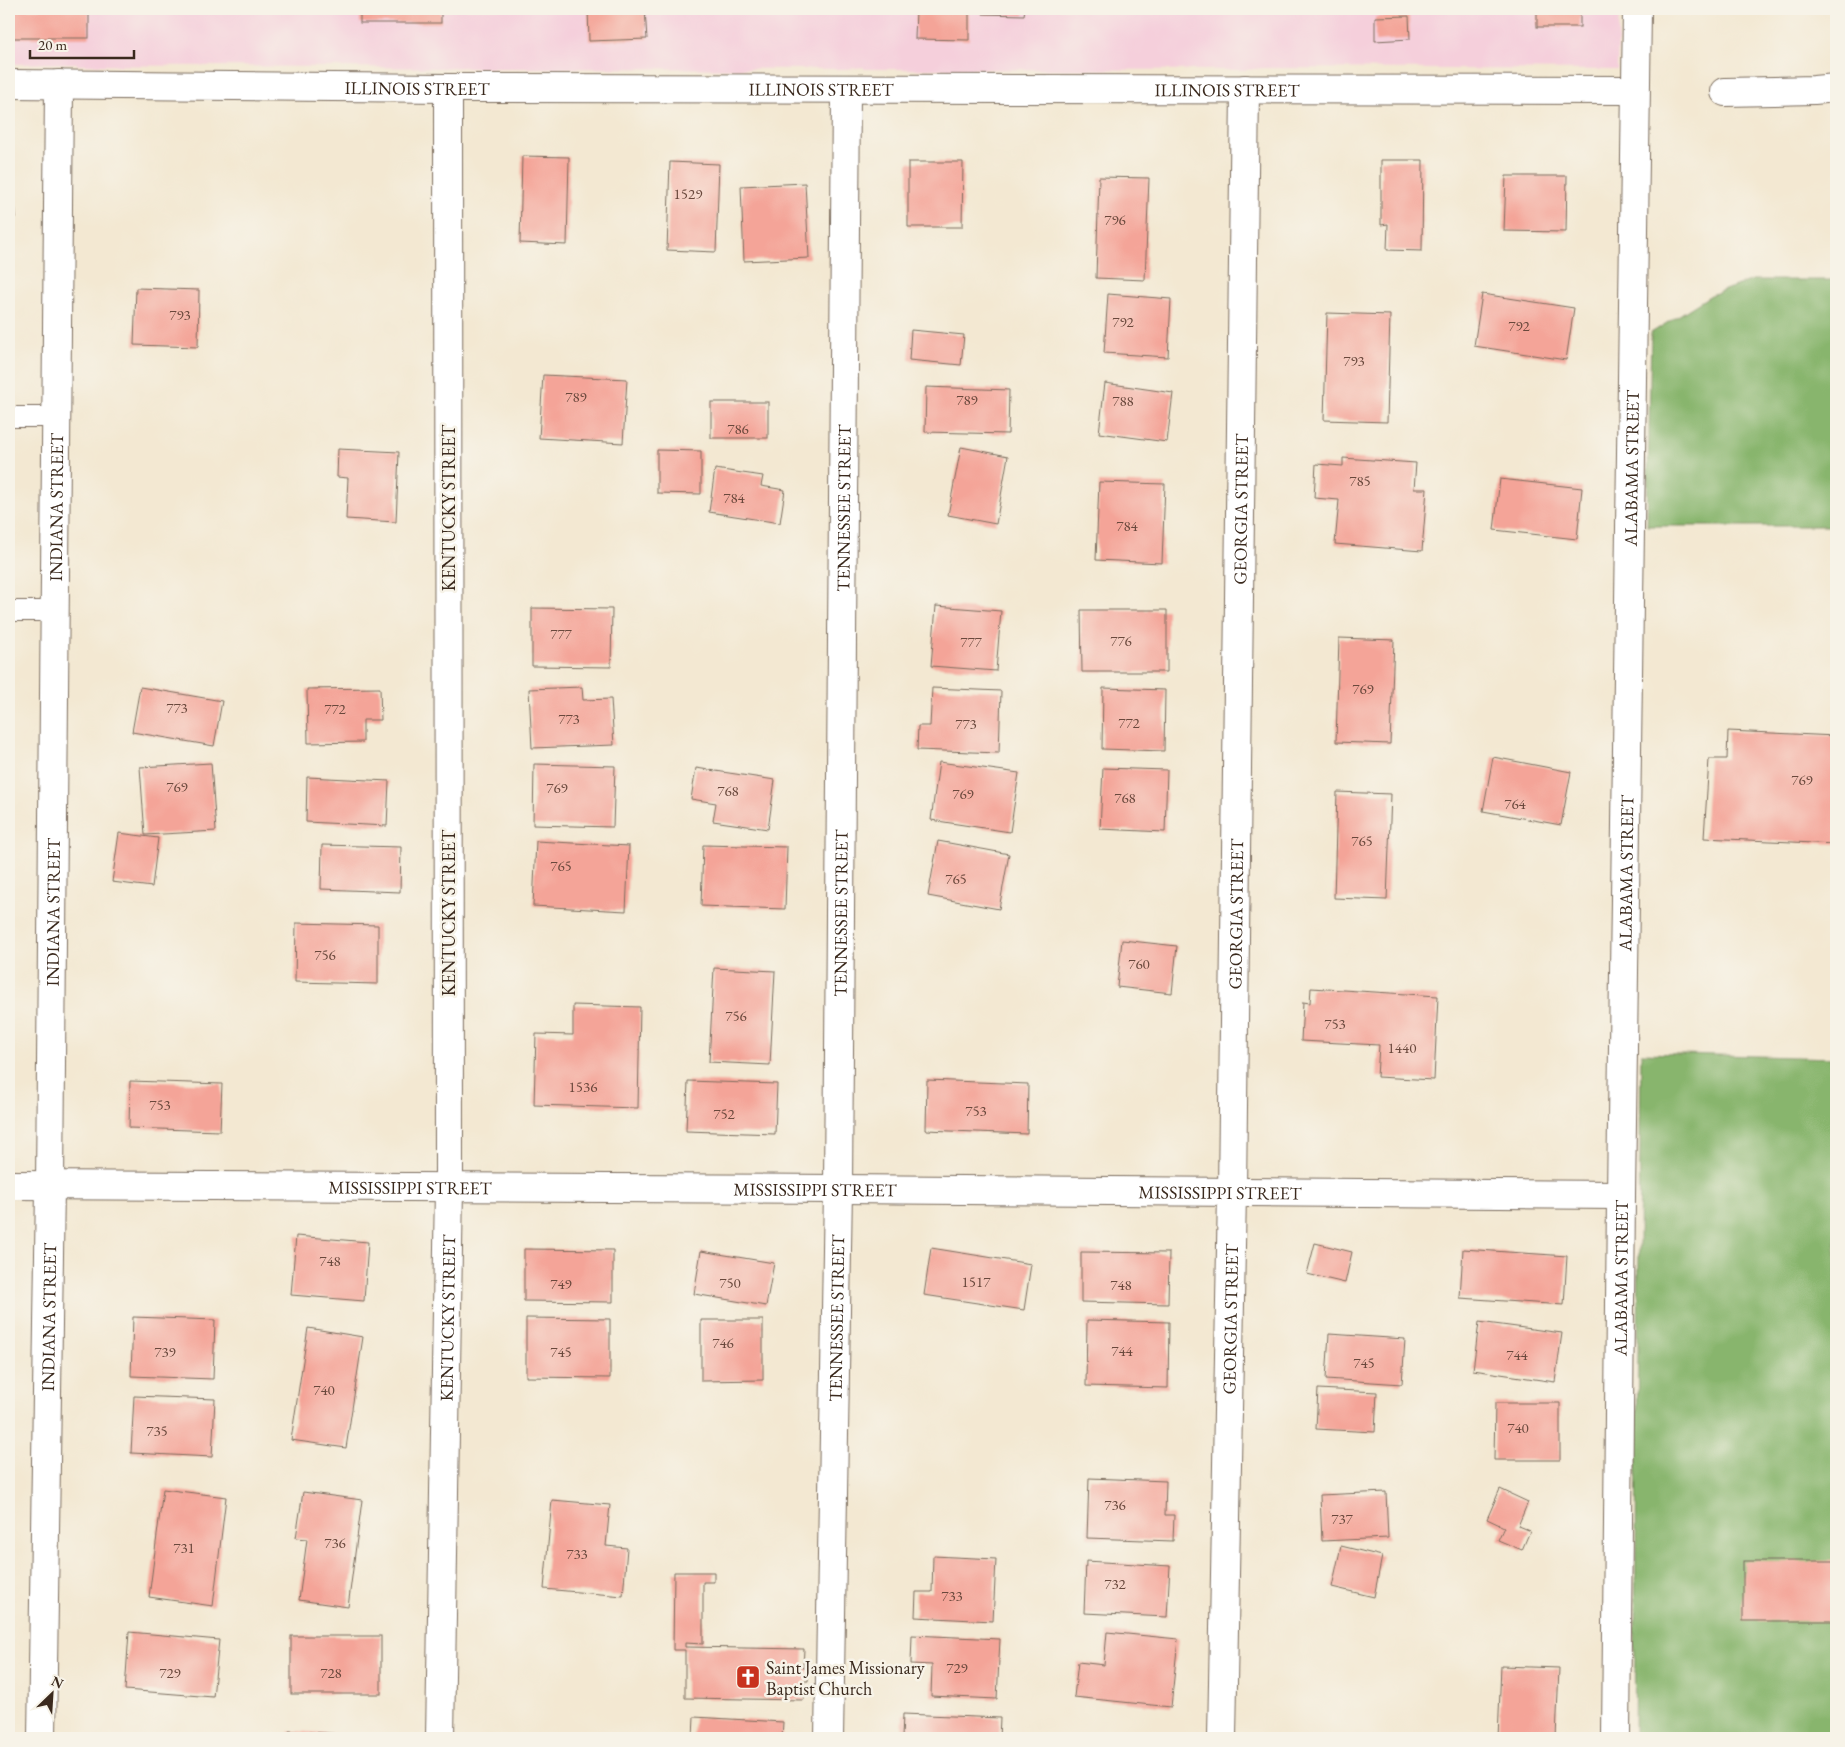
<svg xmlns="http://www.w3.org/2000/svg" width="1845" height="1747" font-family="'EB Garamond',serif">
	<rect width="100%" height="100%" fill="#f7f3e8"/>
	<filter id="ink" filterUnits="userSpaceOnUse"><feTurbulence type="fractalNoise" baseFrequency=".02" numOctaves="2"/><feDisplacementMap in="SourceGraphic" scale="10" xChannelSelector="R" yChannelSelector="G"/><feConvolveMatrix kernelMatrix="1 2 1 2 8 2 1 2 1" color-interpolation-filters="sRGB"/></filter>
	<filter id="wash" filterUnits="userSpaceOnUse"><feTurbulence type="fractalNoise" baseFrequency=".0096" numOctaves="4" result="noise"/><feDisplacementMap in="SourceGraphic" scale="20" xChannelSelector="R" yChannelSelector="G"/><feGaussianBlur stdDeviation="1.12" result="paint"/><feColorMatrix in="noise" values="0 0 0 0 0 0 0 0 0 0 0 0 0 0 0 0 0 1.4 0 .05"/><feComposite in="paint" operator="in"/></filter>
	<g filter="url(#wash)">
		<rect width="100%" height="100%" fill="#f3e8d2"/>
		<polygon fill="#f5cfdb" points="9,9 1619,9 1617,70 1263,68 1246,70 864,69 864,67 847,69 466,68 465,67 448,68 77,65 77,63 9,64"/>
		<g fill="#88b56d" stroke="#627046">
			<polygon points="1752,280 1836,280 1836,526 1647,526 1651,333 1711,295"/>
			<polygon points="1641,1053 1836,1058 1836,1738 1634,1738"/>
		</g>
		<g id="blocks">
			<g fill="#f4a498">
				<rect x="9" y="9" width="80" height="29"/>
				<rect x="360" y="9" width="81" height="14"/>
				<polygon points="588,9 645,9 647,39 589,41"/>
				<polygon points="916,9 969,9 969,40 915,39"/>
				<polygon points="983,9 1025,9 1024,15 983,14"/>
				<rect x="1537" y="9" width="43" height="18"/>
				<polygon points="1409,16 1410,39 1375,41 1375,17"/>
				<polygon points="9,135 12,135 16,217 9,217"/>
				<polygon points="522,156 569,157 567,245 520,243"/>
				<polygon points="1381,160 1423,160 1422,251 1387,250 1388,224 1381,225"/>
				<polygon points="670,162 719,164 716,252 667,250"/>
				<polygon points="908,162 963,162 962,227 908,227"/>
				<polygon points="1506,176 1567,176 1566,232 1504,231"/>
				<polygon points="1099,177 1149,178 1145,280 1096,278"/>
				<polygon points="805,183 809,258 744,261 741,186"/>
				<polygon points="136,288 199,290 198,347 134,345"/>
				<polygon points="1108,294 1171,299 1168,357 1104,353"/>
				<polygon points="1482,294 1574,308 1566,360 1474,346"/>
				<polygon points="1327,313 1390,315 1387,422 1324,420"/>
				<polygon points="911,330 964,335 961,365 909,360"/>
				<polygon points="543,375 627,379 623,443 539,438"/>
				<polygon points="1105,383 1173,393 1167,442 1099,433"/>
				<polygon points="926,387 1009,390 1008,434 925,432"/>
				<rect x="711" y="402" width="57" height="36"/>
				<polygon points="961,447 1008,456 996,524 948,515"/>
				<polygon points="338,449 399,452 396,522 346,519 348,478 337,477"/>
				<polygon points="657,450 701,451 701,494 657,493"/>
				<polygon points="1343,458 1416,463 1414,489 1427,489 1422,551 1335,544 1339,500 1314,498 1316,464 1343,466"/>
				<polygon points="715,469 763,476 761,486 785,490 780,523 709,512"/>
				<polygon points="1500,479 1582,488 1577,539 1494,530"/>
				<polygon points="1099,482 1165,484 1162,563 1096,560"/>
				<polygon points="936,606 1001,611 996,671 931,666"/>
				<polygon points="532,608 612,609 611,667 532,666"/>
				<polygon points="1081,610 1167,610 1167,672 1082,672"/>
				<polygon points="1339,638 1394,640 1390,744 1336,742"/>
				<polygon points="140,687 222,701 214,746 132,732"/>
				<polygon points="582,687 583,700 611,699 614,745 532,748 529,689"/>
				<polygon points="380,688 381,720 363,720 363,742 308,743 307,689"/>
				<polygon points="932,688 1001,691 999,753 917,750 918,726 930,726"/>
				<polygon points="1103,688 1165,690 1164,751 1102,749"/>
				<polygon points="1728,731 1836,736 1836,844 1704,838 1709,759 1727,759"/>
				<polygon points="1493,757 1571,772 1561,825 1483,811"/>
				<polygon points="939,762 1019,773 1010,832 931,820"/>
				<polygon points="211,763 216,831 145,835 140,767"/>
				<polygon points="534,764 615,766 613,827 533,825"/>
				<polygon points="696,768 775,780 768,829 713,821 716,803 691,799"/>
				<polygon points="1103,768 1167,770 1165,832 1100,829"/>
				<polygon points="307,777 389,781 387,826 306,822"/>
				<polygon points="1337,792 1391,794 1387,900 1334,898"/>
				<polygon points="119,833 158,838 152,887 112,882"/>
				<polygon points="536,841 629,846 626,911 533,906"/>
				<polygon points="938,841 1009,854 999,909 928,896"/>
				<polygon points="322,845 401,847 400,892 321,889"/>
				<polygon points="703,845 787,847 785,909 701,906"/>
				<polygon points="296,923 378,925 378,984 295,982"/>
				<polygon points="1122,940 1177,946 1172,993 1117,987"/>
				<polygon points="714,968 775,971 770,1065 709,1062"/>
				<polygon points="1311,988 1438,996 1434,1080 1377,1077 1379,1045 1301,1041 1303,1002 1310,1003"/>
				<polygon points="573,1005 640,1007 638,1108 534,1105 536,1034 573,1035"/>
				<polygon points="927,1080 1028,1084 1027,1134 926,1130"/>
				<polygon points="130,1081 222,1084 220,1131 129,1128"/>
				<polygon points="688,1081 777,1084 775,1134 686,1131"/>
				<polygon points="296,1236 368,1242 364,1301 291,1295"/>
				<polygon points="1315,1243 1352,1252 1345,1283 1307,1274"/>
				<polygon points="931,1248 1031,1264 1024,1310 924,1295"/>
				<polygon points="524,1249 613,1250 613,1302 524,1301"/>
				<polygon points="1463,1249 1567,1256 1564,1305 1460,1298"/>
				<polygon points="701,1251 774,1263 766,1306 694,1294"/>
				<polygon points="1081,1252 1169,1253 1168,1304 1081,1302"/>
				<polygon points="133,1317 215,1320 213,1379 131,1376"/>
				<polygon points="526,1318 610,1319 610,1378 526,1377"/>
				<polygon points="701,1320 763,1320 763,1380 701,1381"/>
				<polygon points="1087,1320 1169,1322 1168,1388 1086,1386"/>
				<polygon points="1479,1322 1562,1333 1555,1382 1473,1370"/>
				<polygon points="308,1328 363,1337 346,1448 291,1440"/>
				<polygon points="1329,1334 1405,1339 1402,1384 1326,1379"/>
				<polygon points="1318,1389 1377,1392 1375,1432 1316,1429"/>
				<polygon points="134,1396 215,1399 212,1457 131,1453"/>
				<polygon points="1495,1403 1560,1403 1560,1460 1494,1460"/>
				<polygon points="1089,1478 1166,1481 1165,1515 1174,1515 1173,1541 1087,1538"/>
				<polygon points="163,1489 226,1497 213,1606 149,1597"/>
				<polygon points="1500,1489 1528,1502 1518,1526 1530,1531 1522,1550 1498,1540 1504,1527 1487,1519"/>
				<polygon points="303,1492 362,1500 348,1607 299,1600 307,1539 296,1538"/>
				<polygon points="1386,1492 1388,1538 1322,1541 1320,1495"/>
				<polygon points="552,1500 610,1505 606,1546 627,1548 623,1596 544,1589"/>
				<polygon points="1341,1546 1382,1556 1374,1597 1332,1587"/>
				<polygon points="933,1556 996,1559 993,1621 915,1617 916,1592 932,1592"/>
				<polygon points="1086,1561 1170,1566 1167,1617 1084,1613"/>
				<rect x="1743" y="1561" width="93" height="60"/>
				<polygon points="674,1572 714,1572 714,1582 703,1582 703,1644 685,1643 685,1647 804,1649 803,1668 808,1668 808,1681 804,1681 804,1700 685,1698 685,1650 673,1650"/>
				<polygon points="129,1632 219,1640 213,1697 125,1690"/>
				<polygon points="1107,1632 1178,1639 1171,1707 1074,1697 1078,1662 1104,1665"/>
				<polygon points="912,1635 1000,1639 997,1699 931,1696 932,1665 911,1664"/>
				<rect x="291" y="1636" width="90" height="58"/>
				<polygon points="1501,1666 1559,1668 1556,1738 1498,1738"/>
				<polygon points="903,1714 1000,1718 999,1738 902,1738"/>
				<polygon points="694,1717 783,1722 782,1738 693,1738"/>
				<polygon points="289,1731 363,1735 363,1738 288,1738"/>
			</g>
		</g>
	</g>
	<g filter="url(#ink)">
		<use href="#blocks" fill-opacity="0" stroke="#7b6c5d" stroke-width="1"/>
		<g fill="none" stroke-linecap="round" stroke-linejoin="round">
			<defs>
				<g id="service">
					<polyline points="9,417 56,417"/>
					<polyline points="9,611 55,611"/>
				</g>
				<g id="minor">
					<path id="s1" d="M 9,84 L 448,88 L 1635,90"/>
					<polyline points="1725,92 1814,90 1836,88"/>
					<path id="s2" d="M 9,1185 L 838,1189 L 1621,1195"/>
					<path id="s3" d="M 42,1738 L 50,1186 L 59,84"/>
					<path id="s4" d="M 440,1738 L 449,1187 L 448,88"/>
					<path id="s5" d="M 829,1738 L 838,1189 L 846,89"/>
					<path id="s6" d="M 1222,1738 L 1232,1192 L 1245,89"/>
					<path id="s7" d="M 1616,1738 L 1621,1195 L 1637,9"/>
				</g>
			</defs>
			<use href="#service" stroke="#7b6c5d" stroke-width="22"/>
			<use href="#minor" stroke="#7b6c5d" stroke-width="30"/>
			<use href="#service" stroke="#fff" stroke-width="20"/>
			<use href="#minor" stroke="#fff" stroke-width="28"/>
		</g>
	</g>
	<defs>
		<symbol id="church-square" viewBox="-11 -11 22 22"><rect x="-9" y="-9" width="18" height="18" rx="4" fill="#c8321e" stroke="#f7f3e8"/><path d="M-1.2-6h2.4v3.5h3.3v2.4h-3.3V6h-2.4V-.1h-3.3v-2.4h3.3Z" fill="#fff"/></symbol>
	</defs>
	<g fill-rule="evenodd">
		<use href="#church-square" x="734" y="1663" width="28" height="28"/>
	</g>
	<g text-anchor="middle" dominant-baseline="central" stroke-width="5" stroke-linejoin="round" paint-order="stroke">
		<g font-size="15" fill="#69483c">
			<text x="688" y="193">1529</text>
			<text x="1115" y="219">796</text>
			<text x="180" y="314">793</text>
			<text x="1123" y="321">792</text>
			<text x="1519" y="325">792</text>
			<text x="1354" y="360">793</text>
			<text x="576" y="396">789</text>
			<text x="967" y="399">789</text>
			<text x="1123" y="400">788</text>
			<text x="738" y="428">786</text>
			<text x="1360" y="480">785</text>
			<text x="734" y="497">784</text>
			<text x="1127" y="525">784</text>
			<text x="561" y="633">777</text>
			<text x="1121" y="640">776</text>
			<text x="971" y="641">777</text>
			<text x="1363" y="688">769</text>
			<text x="177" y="707">773</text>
			<text x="335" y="708">772</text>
			<text x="569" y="718">773</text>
			<text x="1129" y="722">772</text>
			<text x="966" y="723">773</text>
			<text x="1802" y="779">769</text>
			<text x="177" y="786">769</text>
			<text x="557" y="787">769</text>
			<text x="728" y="790">768</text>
			<text x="963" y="793">769</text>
			<text x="1125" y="797">768</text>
			<text x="1515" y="803">764</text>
			<text x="1362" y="840">765</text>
			<text x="561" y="865">765</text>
			<text x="956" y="878">765</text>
			<text x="325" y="954">756</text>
			<text x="1139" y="963">760</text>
			<text x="736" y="1015">756</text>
			<text x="1335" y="1023">753</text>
			<text x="1402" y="1047">1440</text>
			<text x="583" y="1086">1536</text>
			<text x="160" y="1104">753</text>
			<text x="976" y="1110">753</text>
			<text x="724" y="1113">752</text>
			<text x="330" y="1260">748</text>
			<text x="976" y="1281">1517</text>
			<text x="730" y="1282">750</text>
			<text x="561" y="1283">749</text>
			<text x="1121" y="1284">748</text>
			<text x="723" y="1342">746</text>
			<text x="1122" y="1350">744</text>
			<text x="165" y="1351">739</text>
			<text x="561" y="1351">745</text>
			<text x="1517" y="1354">744</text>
			<text x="1364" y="1362">745</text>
			<text x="324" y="1389">740</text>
			<text x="1518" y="1427">740</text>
			<text x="157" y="1430">735</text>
			<text x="1115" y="1504">736</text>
			<text x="1342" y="1518">737</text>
			<text x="335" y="1542">736</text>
			<text x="184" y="1547">731</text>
			<text x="577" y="1553">733</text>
			<text x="1115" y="1583">732</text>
			<text x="952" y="1595">733</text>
			<text x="957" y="1667">729</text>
			<text x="170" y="1672">729</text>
			<text x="331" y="1672">728</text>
		</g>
		<g font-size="18" fill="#3b2a1e" stroke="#f7f3e8">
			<text stroke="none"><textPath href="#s1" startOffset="408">ILLINOIS STREET</textPath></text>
			<text stroke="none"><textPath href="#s1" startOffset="812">ILLINOIS STREET</textPath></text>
			<text stroke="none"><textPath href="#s1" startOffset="1218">ILLINOIS STREET</textPath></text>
			<text stroke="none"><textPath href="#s7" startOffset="1270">ALABAMA STREET</textPath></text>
			<text stroke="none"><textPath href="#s3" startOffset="1231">INDIANA STREET</textPath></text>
			<text transform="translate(448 508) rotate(-90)">KENTUCKY STREET</text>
			<text stroke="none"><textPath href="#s5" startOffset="1230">TENNESSEE STREET</textPath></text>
			<text stroke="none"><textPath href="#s6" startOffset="1229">GEORGIA STREET</textPath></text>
			<text stroke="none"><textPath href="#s7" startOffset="865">ALABAMA STREET</textPath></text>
			<text stroke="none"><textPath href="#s3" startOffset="826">INDIANA STREET</textPath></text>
			<text transform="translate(448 913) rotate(-90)">KENTUCKY STREET</text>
			<text stroke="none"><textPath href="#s5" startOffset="825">TENNESSEE STREET</textPath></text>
			<text stroke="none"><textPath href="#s6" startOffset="824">GEORGIA STREET</textPath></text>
			<text stroke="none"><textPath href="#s2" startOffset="401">MISSISSIPPI STREET</textPath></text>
			<text stroke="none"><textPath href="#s2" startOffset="806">MISSISSIPPI STREET</textPath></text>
			<text stroke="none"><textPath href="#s2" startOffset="1211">MISSISSIPPI STREET</textPath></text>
			<text stroke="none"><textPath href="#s7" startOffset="460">ALABAMA STREET</textPath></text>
			<text stroke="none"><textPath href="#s3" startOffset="421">INDIANA STREET</textPath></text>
			<text stroke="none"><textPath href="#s4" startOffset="420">KENTUCKY STREET</textPath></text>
			<text stroke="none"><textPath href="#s5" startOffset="420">TENNESSEE STREET</textPath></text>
			<text stroke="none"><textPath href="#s6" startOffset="419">GEORGIA STREET</textPath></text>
		</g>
		<g font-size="18" fill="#3b2a1e" stroke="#f7f3e8" text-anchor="start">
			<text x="766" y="1667">Saint James Missionary<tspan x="766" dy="21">Baptist Church</tspan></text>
		</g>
	</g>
	<rect width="1845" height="1747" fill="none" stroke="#f7f3e8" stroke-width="30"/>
	<g transform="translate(52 1694) rotate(25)" stroke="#f7f3e8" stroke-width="4" paint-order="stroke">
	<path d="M0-4L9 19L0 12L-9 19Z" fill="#3b2a1e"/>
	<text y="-8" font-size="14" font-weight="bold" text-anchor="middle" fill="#3b2a1e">N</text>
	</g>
	<path d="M30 50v8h104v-8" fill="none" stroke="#3b2a1e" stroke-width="2.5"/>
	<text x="38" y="50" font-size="15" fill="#3b2a1e" stroke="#f7f3e8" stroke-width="4" paint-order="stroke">20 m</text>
</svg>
